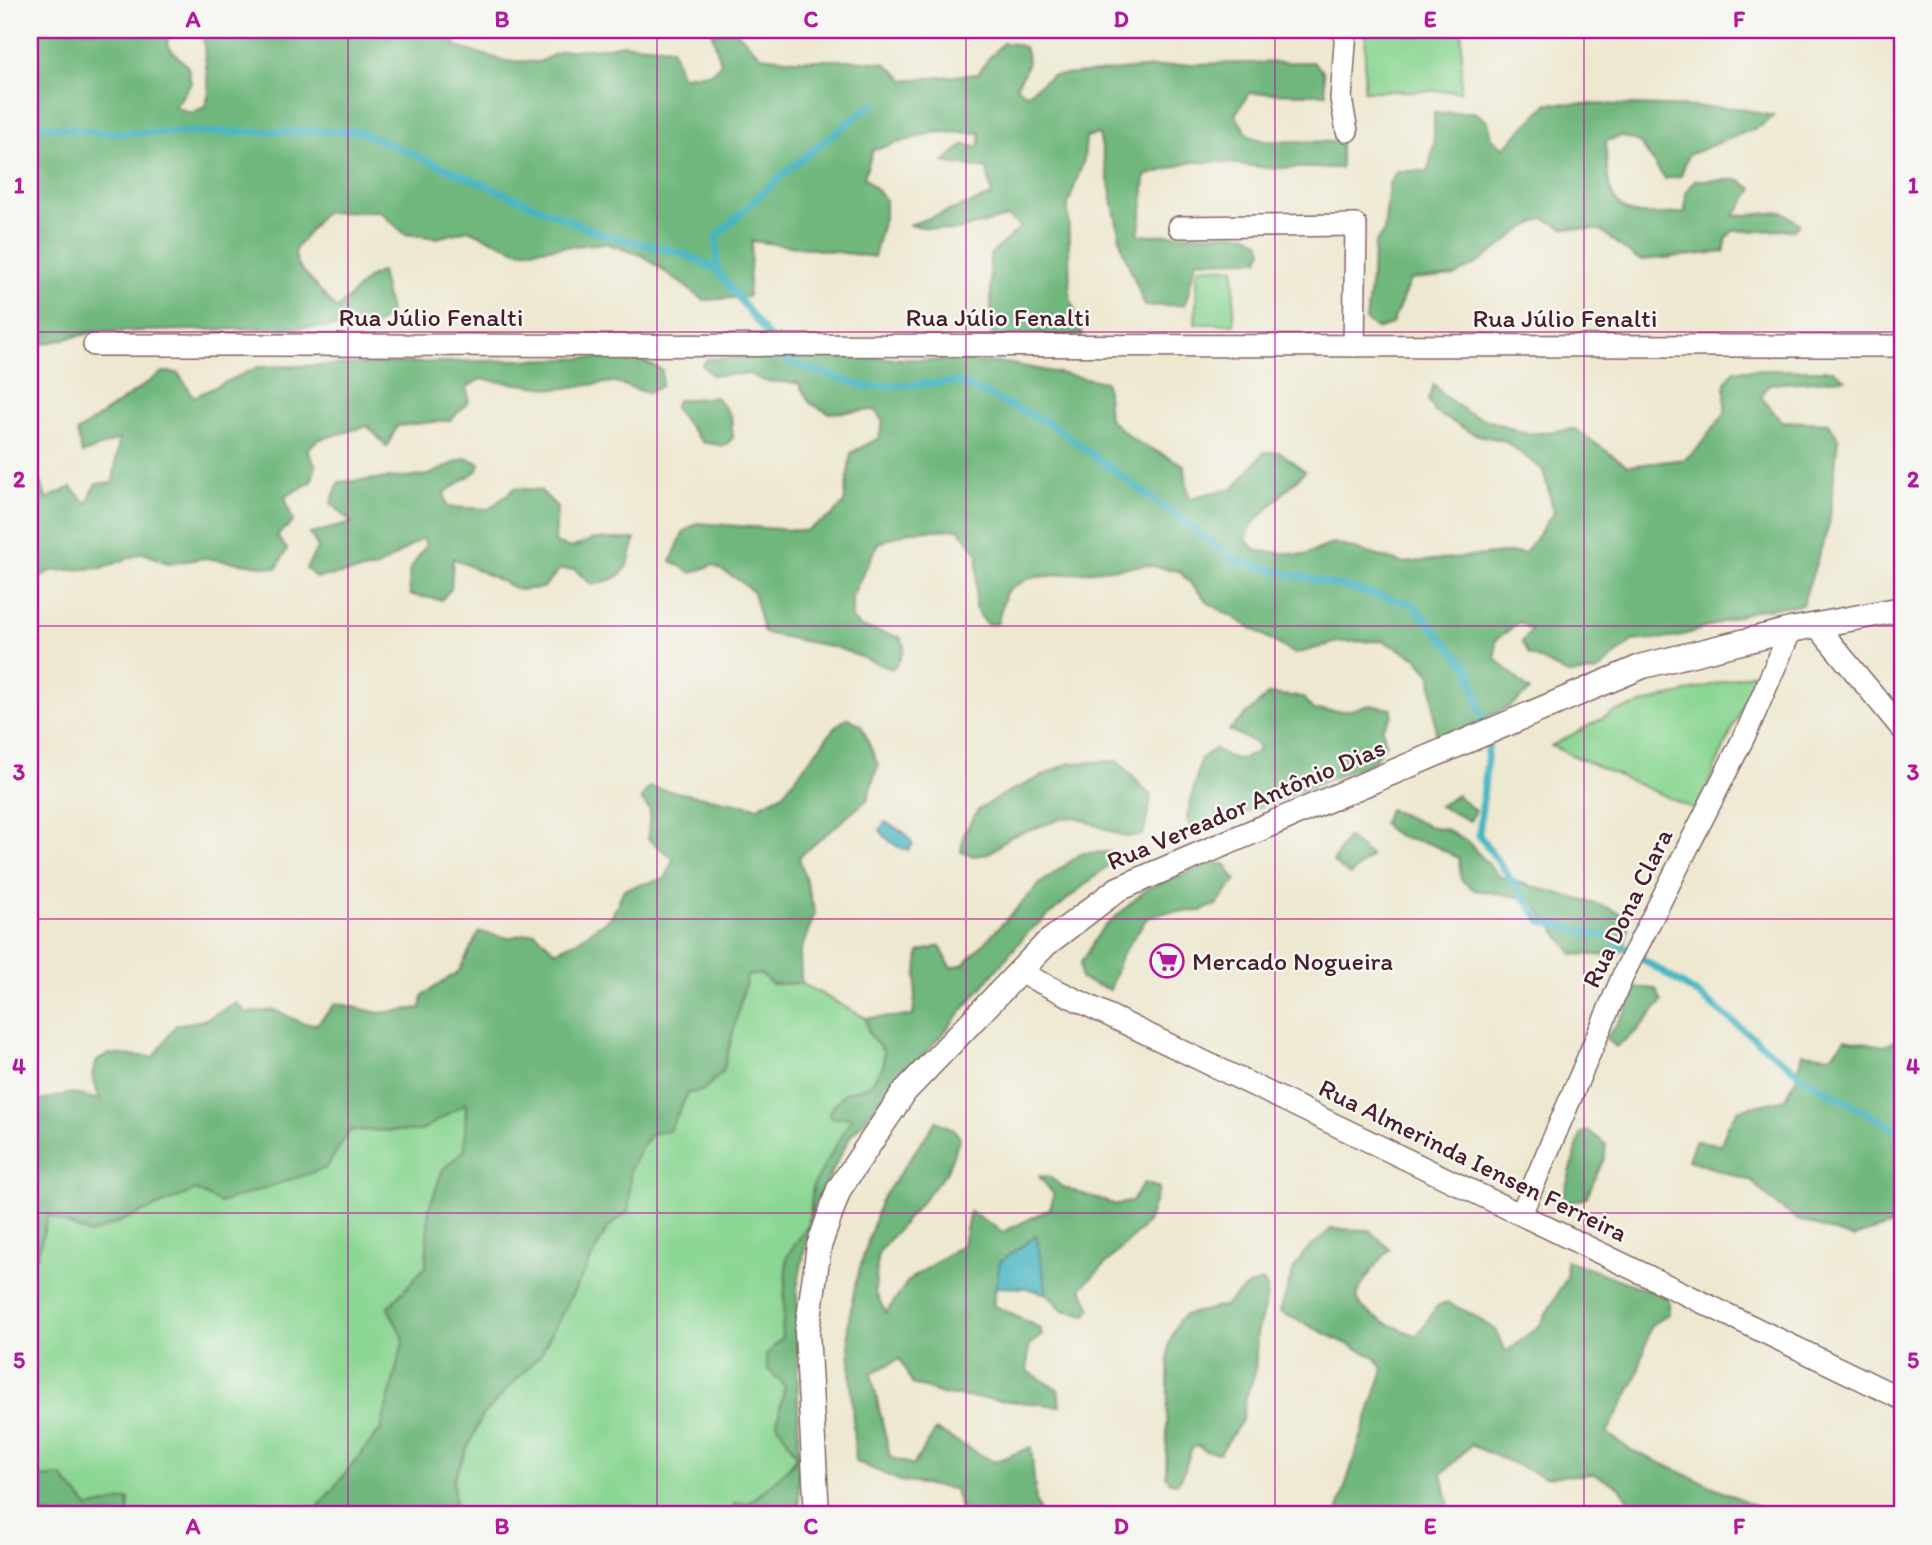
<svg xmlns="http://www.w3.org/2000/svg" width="1932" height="1545" font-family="Itim,sans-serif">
	<rect width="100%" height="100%" fill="#f6f6f2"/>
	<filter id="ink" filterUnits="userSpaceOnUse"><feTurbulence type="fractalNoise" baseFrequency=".0143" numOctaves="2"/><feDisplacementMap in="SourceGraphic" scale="14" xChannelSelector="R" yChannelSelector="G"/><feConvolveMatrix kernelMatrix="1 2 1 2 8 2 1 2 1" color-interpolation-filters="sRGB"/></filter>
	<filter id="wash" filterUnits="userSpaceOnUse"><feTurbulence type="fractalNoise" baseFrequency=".00686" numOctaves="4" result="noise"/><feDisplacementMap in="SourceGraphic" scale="28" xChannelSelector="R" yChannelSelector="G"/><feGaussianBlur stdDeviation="1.57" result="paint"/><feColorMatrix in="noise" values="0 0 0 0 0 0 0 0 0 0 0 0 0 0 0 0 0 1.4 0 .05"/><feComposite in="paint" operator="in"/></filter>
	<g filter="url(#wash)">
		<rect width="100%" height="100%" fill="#eee8d0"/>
		<g fill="#8ad693" stroke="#6a7a5f" stroke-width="2">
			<polygon points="1366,30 1462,30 1461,91 1364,91"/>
			<polygon points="1198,267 1234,268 1234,324 1195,324"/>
			<polygon points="1758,672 1696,810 1551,746 1616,711"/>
			<path d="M 761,974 L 772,984 L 801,983 L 866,1018 L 869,1034 L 884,1051 L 883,1067 L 869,1086 L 845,1093 L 853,1116 L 813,1186 L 809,1224 L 787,1256 L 782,1338 L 768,1369 L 785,1386 L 777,1423 L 797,1456 C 785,1476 756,1500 735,1510 L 749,1515 L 476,1515 L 455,1509 L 453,1480 L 482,1416 L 540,1355 L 607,1229 L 629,1210 L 630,1169 L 643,1144 L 652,1133 L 669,1130 L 688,1093 L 723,1072 L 747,976 Z"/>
			<polygon points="466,1103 465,1150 443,1169 429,1209 426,1266 388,1308 404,1339 381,1429 312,1515 128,1515 128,1499 89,1508 61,1476 30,1479 30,1260 37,1256 48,1215 90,1234 196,1190 326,1168 350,1130 420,1131"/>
		</g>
		<g fill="#6fb77d" stroke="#5c6b54" stroke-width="2">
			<path d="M 30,30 L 169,30 L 167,45 L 188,67 L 191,83 L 175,107 L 191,113 L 205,107 L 209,94 L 203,36 L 205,30 L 452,30 L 456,47 L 506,61 L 539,62 L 561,51 L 603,48 L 622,44 L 672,48 L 681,76 L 711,73 L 721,63 L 711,30 L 735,30 L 761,56 L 795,60 L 855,60 L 885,63 L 905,80 L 978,74 L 988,59 L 1003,43 L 1015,44 L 1025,48 C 1032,63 1024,73 1016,86 L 1027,94 L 1051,76 L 1190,64 L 1313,62 L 1323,71 L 1326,94 L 1249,93 L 1235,115 L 1249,136 L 1264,141 L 1341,142 L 1341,168 L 1269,168 L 1220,162 L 1192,162 L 1145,176 L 1143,203 L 1138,235 L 1245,234 L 1260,242 L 1263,250 L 1258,260 L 1196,261 L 1185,305 L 1145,306 L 1122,248 L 1099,134 L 1086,137 L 1084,159 L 1068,205 L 1070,297 L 1083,335 L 992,339 L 990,255 L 1021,227 L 1008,217 L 952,231 L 909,225 L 992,196 L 987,169 L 943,162 L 965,144 L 979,148 L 981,133 L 936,132 L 873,150 L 864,177 L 885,199 L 885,214 L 874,257 L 752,241 L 748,297 L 704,300 L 643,256 L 606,243 L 519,251 L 468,230 L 437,238 L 405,234 L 379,211 L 323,213 L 295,250 L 297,264 L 337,310 L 368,278 L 381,271 L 390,312 L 376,326 L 95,332 L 30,347 Z"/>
			<path d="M 1548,103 L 1738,108 L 1773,116 L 1761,126 L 1688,155 L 1681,176 L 1665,179 L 1639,142 L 1622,136 L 1606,141 C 1607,164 1604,207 1634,213 C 1650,216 1669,213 1685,213 L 1686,191 L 1696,180 L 1739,180 L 1753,189 L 1734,216 L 1783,212 L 1800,224 L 1794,230 L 1733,231 L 1727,237 L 1724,252 L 1643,260 L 1636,258 L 1600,230 L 1563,228 L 1544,218 L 1523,229 L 1481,261 L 1454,276 L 1410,280 L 1392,324 L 1378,329 L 1366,321 L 1375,244 L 1384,231 L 1389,184 L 1397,171 L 1428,171 L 1434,144 L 1434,113 L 1474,112 L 1488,121 L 1492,138 L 1504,148 Z"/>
			<polygon points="799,355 1006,363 1106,382 1109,419 1135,441 1184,465 1189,498 1234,488 1264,452 1280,452 1305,471 1251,526 1246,541 1258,551 1305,555 1334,543 1403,563 1503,553 1525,553 1554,512 1543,470 1505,441 1474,434 1435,412 1428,400 1434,384 1443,395 1468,413 1527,434 1575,429 1628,466 1685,459 1697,449 1725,413 1725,382 1735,370 1833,370 1845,379 1769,384 1761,397 1781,421 1829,423 1838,438 1829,525 1802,605 1756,610 1678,637 1632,641 1596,672 1568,674 1529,654 1522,642 1531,630 1519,622 1496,640 1495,658 1530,691 1509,707 1445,738 1436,735 1431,675 1417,658 1383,641 1338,642 1295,654 1209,603 1179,571 1147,565 1029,578 1006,592 997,624 986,624 975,608 978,554 959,529 911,531 878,543 852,596 852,619 860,627 900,637 905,646 900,660 892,669 838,648 764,633 753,592 740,581 713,565 692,573 671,561 683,533 697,523 805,531 833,515 844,503 851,453 879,438 883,422 875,410 829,413 810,403 798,383 764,381 750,374 712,375 702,365 707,359"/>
			<polygon points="633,357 662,370 662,386 648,393 614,382 556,389 481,379 467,387 469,401 451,420 397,426 387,447 368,426 317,440 307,450 316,466 311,482 285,497 293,522 277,536 287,549 277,568 204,558 170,564 143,553 102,568 51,571 31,584 30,583 30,481 42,484 46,499 71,487 87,504 96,483 113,483 119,439 82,454 77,432 163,372 178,373 194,397 258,367"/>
			<polygon points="716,397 731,416 733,438 724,446 702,442 674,408 677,400"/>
			<path d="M 465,458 L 480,463 L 478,470 L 444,493 L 447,507 L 489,509 L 515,488 L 540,490 L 557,507 L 555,543 L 571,548 L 594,539 L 635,539 C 626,573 627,577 592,585 L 574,569 L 559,570 L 543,588 L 519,590 L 453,558 L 451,589 L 441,600 L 410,595 L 409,571 L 426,545 L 423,538 L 376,568 L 316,578 L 306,568 L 318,547 L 310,534 L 352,523 L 331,503 L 339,482 L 429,475 Z"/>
			<path d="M 1269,694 L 1302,697 L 1313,710 L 1346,711 L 1370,705 L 1392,709 L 1392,716 L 1382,728 L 1386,743 L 1373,762 L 1191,834 L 1187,817 L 1201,758 L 1215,749 C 1233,761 1241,763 1259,750 L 1256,743 L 1229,730 Z"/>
			<polygon points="848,718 861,725 878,765 867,800 799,857 815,913 800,953 801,983 772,984 761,974 747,976 723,1072 702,1091 688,1093 669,1131 652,1133 643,1144 630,1169 629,1210 607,1229 540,1355 482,1416 453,1480 455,1509 476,1515 312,1515 381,1429 404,1339 388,1308 426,1266 429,1209 443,1169 465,1150 466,1103 420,1131 350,1130 326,1168 220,1203 196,1190 90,1234 48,1215 37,1256 30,1260 30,1100 40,1101 71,1093 100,1100 92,1075 97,1061 109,1054 154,1057 176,1025 204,1020 236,1003 247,1013 275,1010 302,1023 317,1024 336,1003 379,1013 421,1008 423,995 459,971 479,932 507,938 535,932 555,951 577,941 612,916 624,889 666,878 673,858 648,839 650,810 641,799 649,787 758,807 783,794 836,726"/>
			<polygon points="1118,761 1151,796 1149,811 1143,835 1125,837 1076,817 1064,818 1010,837 988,854 974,856 961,852 964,833 978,810 1005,794 1069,763"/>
			<polygon points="1457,795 1475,811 1470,821 1439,806"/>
			<path d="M 1389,809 L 1428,826 L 1445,829 L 1467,841 L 1500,877 L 1606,907 L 1626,916 L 1628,928 L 1624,949 L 1615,956 L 1573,954 L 1531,899 L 1475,890 L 1461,880 L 1459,858 C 1450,854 1442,849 1433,845 C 1414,838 1396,841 1383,823 Z"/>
			<polygon points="1347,837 1371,856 1350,875 1333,862"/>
			<path d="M 1114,852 L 1116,859 L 1027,933 L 946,1030 L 851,1135 L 813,1208 L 797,1288 L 799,1504 C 775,1513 760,1519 735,1510 L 734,1503 L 750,1503 L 792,1465 L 797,1456 L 777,1423 L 785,1386 L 768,1369 L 766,1355 L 782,1338 L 787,1256 L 809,1224 L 813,1186 L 852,1117 L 830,1118 L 829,1111 L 845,1093 L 869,1086 L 883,1067 L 884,1052 L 869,1034 L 866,1018 L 913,1016 L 919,952 L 940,946 L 951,968 L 964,964 L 1041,883 L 1082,853 Z"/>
			<polygon points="1210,863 1225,864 1236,881 1216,905 1201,911 1167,912 1147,918 1121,956 1110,990 1081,979 1080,964 1101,930 1148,888"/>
			<polygon points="1632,987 1656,989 1662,1002 1639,1029 1616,1047 1606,1038 1626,1011"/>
			<path d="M 1902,1037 L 1901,1221 C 1885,1229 1869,1230 1853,1238 L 1798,1220 L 1777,1205 L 1751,1181 L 1688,1160 L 1695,1141 L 1721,1144 L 1728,1125 L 1738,1110 L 1786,1099 L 1796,1078 L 1803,1053 L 1831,1056 L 1845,1039 L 1884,1046 Z"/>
			<polygon points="936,1121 953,1129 960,1137 946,1173 878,1253 875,1292 886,1313 908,1281 963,1244 970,1211 1003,1232 1050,1209 1054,1195 1039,1176 1048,1176 1065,1188 1117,1205 1132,1201 1144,1183 1159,1188 1147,1223 1081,1288 1091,1309 1086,1315 1063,1310 1047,1294 1036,1236 1000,1262 993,1305 1040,1328 1042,1335 1029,1345 1027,1371 1058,1389 1060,1406 946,1395 912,1384 900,1359 871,1373 890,1457 913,1465 936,1430 994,1462 1031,1447 1036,1502 1041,1515 967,1515 963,1513 954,1489 900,1481 855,1461 848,1324 856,1281 880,1202"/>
			<polygon points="1589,1131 1606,1145 1604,1159 1586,1198 1561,1205 1581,1133"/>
			<path d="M 1331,1229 L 1369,1230 L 1390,1249 C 1382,1258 1360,1283 1358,1294 C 1354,1314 1402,1329 1417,1336 L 1437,1306 L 1448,1303 L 1470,1313 L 1495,1330 L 1506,1352 L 1540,1325 L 1567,1277 L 1566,1260 L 1669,1298 L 1669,1314 L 1651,1326 L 1636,1379 L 1607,1433 L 1629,1449 L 1776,1515 L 1637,1515 L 1620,1487 L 1593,1474 L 1544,1477 L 1471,1445 L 1442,1474 L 1451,1515 L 1336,1515 L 1383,1369 L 1375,1357 L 1280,1312 L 1293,1271 L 1304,1253 Z"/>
			<polygon points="1263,1281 1267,1288 1267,1296 1257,1334 1255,1373 1246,1397 1242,1420 1220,1453 1205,1451 1199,1446 1192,1448 1182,1477 1177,1483 1170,1482 1166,1476 1169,1344 1179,1320 1185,1315 1224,1306 1248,1286"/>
			<polygon points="61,1476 89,1508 129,1499 128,1515 30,1515 30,1479"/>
		</g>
		<g fill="#47b5c2" stroke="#486a76" stroke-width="2">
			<path d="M 885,822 L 905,833 L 913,844 L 908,850 C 896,848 887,840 880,830 Z"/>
			<polygon points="1036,1236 1047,1294 1027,1288 996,1287 1000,1262"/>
		</g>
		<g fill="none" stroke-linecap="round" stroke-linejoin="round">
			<g stroke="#47b5c2" stroke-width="7">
				<polyline points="30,124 104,133 358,131 601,234 685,254 717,270"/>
				<polyline points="771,340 717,270 717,236 785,172 874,103"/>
				<polyline points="779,349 788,362 866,387 959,382 1051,424 1237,561 1412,604 1469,668 1489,741 1479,835 1541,921 1608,937 1699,995 1806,1079 1895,1129 1902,1130"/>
			</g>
		</g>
	</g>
	<g filter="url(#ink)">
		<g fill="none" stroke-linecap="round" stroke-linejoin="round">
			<defs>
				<g id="minor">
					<polyline points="1346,30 1341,99 1347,131"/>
					<polyline points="1179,227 1356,225 1354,346"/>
					<polyline points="94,345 1902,346"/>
					<polyline points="1816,625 1902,729"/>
					<polyline points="1019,972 1902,1399"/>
					<polyline points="1521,1214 1625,971 1747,731 1791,630"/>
				</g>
				<polyline id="tertiary" points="817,1515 807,1332 819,1246 839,1189 905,1091 1046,944 1118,889 1643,666 1791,630 1902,609"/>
			</defs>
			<use href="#minor" stroke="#836565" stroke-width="24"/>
			<use href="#tertiary" stroke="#836565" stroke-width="27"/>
			<use href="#minor" stroke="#fff" stroke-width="21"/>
			<use href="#tertiary" stroke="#fff" stroke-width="24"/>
		</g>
	</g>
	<path fill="none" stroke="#b5179e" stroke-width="2" stroke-opacity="0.55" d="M 348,30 L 348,1515M 657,30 L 657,1515M 966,30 L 966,1515M 1275,30 L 1275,1515M 1584,30 L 1584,1515M 30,332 L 1902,332M 30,626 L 1902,626M 30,919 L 1902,919M 30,1213 L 1902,1213"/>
	<defs>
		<symbol id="supermarket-ring" viewBox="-11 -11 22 22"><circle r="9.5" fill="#f6f6f2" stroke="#b5179e" stroke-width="1.5"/><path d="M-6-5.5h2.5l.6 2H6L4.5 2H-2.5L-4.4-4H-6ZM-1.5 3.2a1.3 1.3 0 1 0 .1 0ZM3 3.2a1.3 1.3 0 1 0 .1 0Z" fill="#b5179e"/></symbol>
	</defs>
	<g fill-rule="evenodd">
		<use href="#supermarket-ring" x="1148" y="942" width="38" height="38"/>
	</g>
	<g text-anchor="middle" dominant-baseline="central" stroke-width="5" stroke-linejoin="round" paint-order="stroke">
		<g font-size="26" fill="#4a1f2b" stroke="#f6f6f2">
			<text x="431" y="317">Rua Júlio Fenalti</text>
			<text x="998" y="317">Rua Júlio Fenalti</text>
			<text x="1565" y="318">Rua Júlio Fenalti</text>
			<text transform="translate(1246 804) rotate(-23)">Rua Vereador Antônio Dias</text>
			<text transform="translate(1627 908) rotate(-64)">Rua Dona Clara</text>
			<text transform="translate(1473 1160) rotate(26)">Rua Almerinda Iensen Ferreira</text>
		</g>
		<g font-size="26" fill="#4a1f2b" stroke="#f6f6f2" text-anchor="start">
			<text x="1192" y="961">Mercado Nogueira</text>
		</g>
	</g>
	<rect width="1932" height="1545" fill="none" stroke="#f6f6f2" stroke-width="77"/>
	<rect x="38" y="38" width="1856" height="1468" fill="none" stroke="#b5179e" stroke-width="2.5"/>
	<g font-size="23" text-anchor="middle" font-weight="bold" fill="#b5179e">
		<text x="193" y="27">A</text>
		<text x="502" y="27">B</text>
		<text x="811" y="27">C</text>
		<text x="1121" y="27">D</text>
		<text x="1430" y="27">E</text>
		<text x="1739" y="27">F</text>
		<text x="19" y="193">1</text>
		<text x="1913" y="193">1</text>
		<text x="19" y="487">2</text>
		<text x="1913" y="487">2</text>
		<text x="19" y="780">3</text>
		<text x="1913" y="780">3</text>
		<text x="19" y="1074">4</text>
		<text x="1913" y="1074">4</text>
		<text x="19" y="1368">5</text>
		<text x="1913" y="1368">5</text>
		<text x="193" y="1534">A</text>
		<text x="502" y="1534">B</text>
		<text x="811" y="1534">C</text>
		<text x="1121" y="1534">D</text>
		<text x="1430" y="1534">E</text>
		<text x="1739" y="1534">F</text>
	</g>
</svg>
